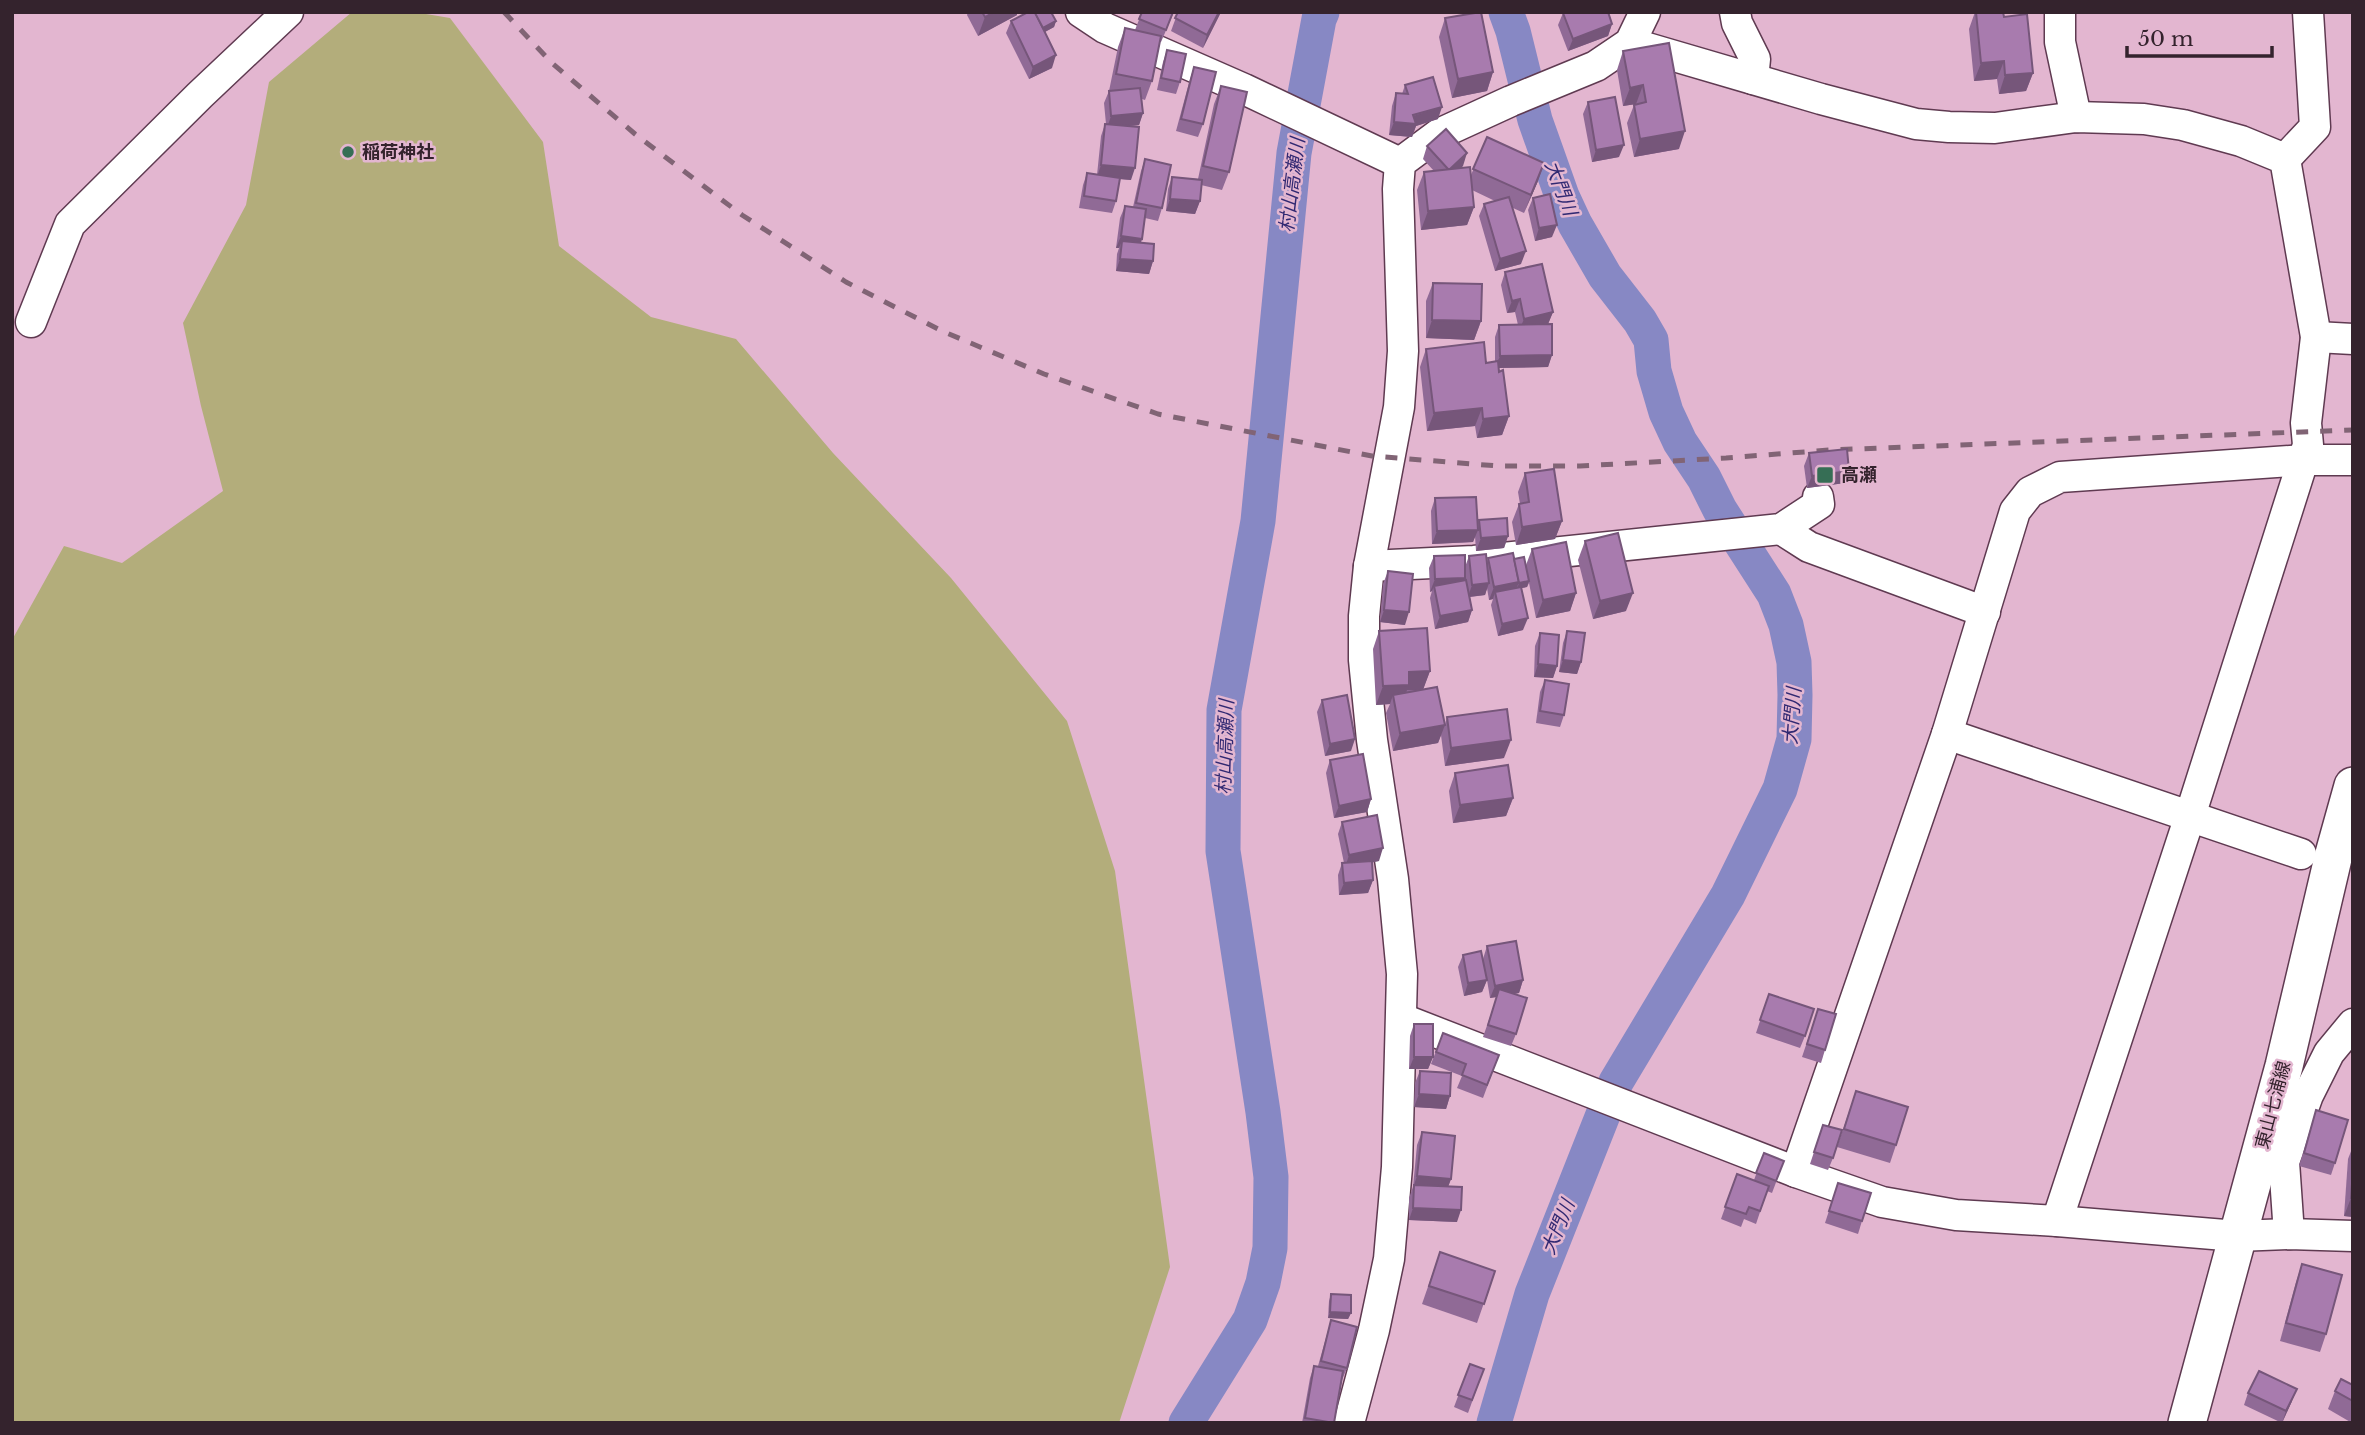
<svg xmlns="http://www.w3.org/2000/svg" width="2365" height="1435" font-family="'Libre Baskerville','Noto Sans JP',serif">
	<rect width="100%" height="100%" fill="#e3b6d0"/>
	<polygon fill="#b3ad7b" points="352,12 414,12 450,18 543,142 559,246 651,317 736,339 833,453 951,578 1067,721 1115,871 1170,1267 1119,1423 12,1423 12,640 64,546 122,563 223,491 201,406 183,323 246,205 269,82"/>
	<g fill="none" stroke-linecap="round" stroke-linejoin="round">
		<g stroke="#8788c4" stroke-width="35">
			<polyline points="1186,1423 1250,1320 1263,1283 1270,1248 1271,1177 1263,1112 1223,851 1224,710 1258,521 1294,153 1319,19 1322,12"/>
			<polyline points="1494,1423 1532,1294 1616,1082 1728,895 1780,789 1794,739 1795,695 1794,662 1786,625 1774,594 1720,510 1704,478 1680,442 1666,412 1654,371 1651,340 1640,321 1605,276 1575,224 1562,196 1535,120 1513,31 1506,12"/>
		</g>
		<defs>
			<g id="minor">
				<polyline points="1081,12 1105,28 1244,89 1400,163"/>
				<polyline points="1735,12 1737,23 1755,59 1753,79"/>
				<polyline points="2060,12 2060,42 2076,117"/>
				<polyline points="1630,43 1821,99 1916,124 1949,127 1995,128 2076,117 2144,119 2183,125 2241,141 2285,159 2316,337 2306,423 2308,445 2190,816 2057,1221"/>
				<polyline points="2285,159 2315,127 2308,12"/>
				<polyline points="31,322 70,224 200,95 288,12"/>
				<polyline points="2316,337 2353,339"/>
				<polyline points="2353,460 2304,460 2060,477 2030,492 2015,511 1947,734 1796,1172 1882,1202 1956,1215 2057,1221 2237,1236 2289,1234 2353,1236"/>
				<polyline points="1781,529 1809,547 1985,612"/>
				<polyline points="1369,566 1474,561 1781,529 1819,504 1818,497"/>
				<polyline points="1947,734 2301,854"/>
				<polyline points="1402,1019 1796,1172"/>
				<polyline points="2289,1234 2284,1162 2308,1095 2329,1053 2353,1024"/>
				<polyline points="1349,1423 1374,1330 1389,1259 1397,1167 1402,974 1393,879 1372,740 1364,660 1364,616 1369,566 1399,407 1403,351 1398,189 1400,163 1439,134 1511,101 1596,66 1630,43 1645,12"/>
			</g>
			<polyline id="major" points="2187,1423 2284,1066 2334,854 2353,786"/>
		</defs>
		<use href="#minor" stroke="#5f3a51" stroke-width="33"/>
		<use href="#major" stroke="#5f3a51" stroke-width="40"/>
		<use href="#minor" stroke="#fff" stroke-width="30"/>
		<use href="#major" stroke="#fff" stroke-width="37"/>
		<polyline stroke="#816475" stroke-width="5" stroke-dasharray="12 12" stroke-linecap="butt" points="504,12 552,63 635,134 742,215 846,282 942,331 1044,374 1158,414 1372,456 1498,466 1580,466 1726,458 1829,450 2353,430"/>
	</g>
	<g fill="#906a96">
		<polygon points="968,12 1017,12 1017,15 978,36 967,15"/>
		<polygon points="1142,12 1174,12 1161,42 1160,42 1152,81 1145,100 1142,99 1143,113 1139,125 1130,126 1131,180 1120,179 1116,201 1112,213 1079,208 1083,185 1087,173 1097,175 1101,136 1105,124 1106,124 1104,103 1109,91 1118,47 1125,28 1135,30"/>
		<polygon points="1178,12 1221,12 1203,48 1171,31"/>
		<polygon points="1975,12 2003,12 2004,17 2033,73 2026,91 1999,94 1997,79 1974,81 1969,29"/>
		<polygon points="1563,13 1612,24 1608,36 1568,51 1558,25"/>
		<polygon points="1445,18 1493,72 1487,91 1452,98 1439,37"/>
		<polygon points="1011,21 1056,21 1054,27 1045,32 1052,68 1029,79 1006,33"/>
		<polygon points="1167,50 1180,82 1176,94 1157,90 1163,62"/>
		<polygon points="1623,51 1679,149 1634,157 1627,123 1634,105 1636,104 1623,106 1617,70"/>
		<polygon points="1194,67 1203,124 1198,137 1176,131 1190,79"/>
		<polygon points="1405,85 1438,119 1416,126 1412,137 1389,135 1392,106 1396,93 1402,94"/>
		<polygon points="1221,86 1229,172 1222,190 1201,185 1200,201 1195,214 1166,211 1168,189 1172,177 1198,179 1214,104"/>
		<polygon points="1588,102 1619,157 1592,162 1583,114"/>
		<polygon points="1487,137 1538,181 1524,213 1513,208 1521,264 1495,271 1479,216 1484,204 1495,201 1472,190 1474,207 1467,225 1421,230 1417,190 1424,172 1434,171 1423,159 1427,146 1463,166 1460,168 1471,175"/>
		<polygon points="1145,159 1162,208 1158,221 1145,218 1141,243 1153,261 1149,274 1116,271 1117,254 1119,248 1116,248 1120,218 1125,206 1133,207 1141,171"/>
		<polygon points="1533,198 1552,237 1535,241 1528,210"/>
		<polygon points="1505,272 1553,312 1548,324 1552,355 1548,367 1499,368 1509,416 1502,435 1477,438 1475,426 1427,431 1420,367 1426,349 1486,363 1495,362 1495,337 1499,325 1518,325 1515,312 1507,313 1501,285"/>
		<polygon points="1433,283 1481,321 1474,340 1426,338 1426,301"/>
		<polygon points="1809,453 1845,483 1807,488 1804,466"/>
		<polygon points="1525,473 1562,521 1555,539 1516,545 1512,522 1519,504 1520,504 1518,492"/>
		<polygon points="1435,498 1477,525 1479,520 1508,536 1504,548 1476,551 1475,536 1473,542 1432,544 1431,511"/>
		<polygon points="1585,541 1626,611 1593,619 1578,560"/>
		<polygon points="1532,549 1576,593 1570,611 1536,618 1529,583 1527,587 1521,588 1523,630 1498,636 1491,605 1493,599 1489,600 1487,588 1485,595 1470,597 1472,610 1468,622 1435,629 1430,598 1432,591 1430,592 1429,568 1434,556 1465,567 1469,556 1487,561 1488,558 1514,559 1526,565"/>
		<polygon points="1388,571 1405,625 1380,622 1383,584"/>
		<polygon points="1379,631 1430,671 1423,689 1445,725 1447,717 1504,758 1445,766 1441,735 1438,743 1393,751 1386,713 1390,704 1376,705 1373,649"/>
		<polygon points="1567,631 1581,662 1577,674 1559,672 1563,643"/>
		<polygon points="1540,633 1557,666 1553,678 1534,677 1535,646"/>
		<polygon points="1545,680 1564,715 1560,727 1536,723 1540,692"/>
		<polygon points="1322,700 1351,751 1325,756 1317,712"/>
		<polygon points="1330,760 1371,799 1367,812 1334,818 1326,773"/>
		<polygon points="1455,773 1513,798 1506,816 1453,823 1449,791"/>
		<polygon points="1342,822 1379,861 1372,862 1373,880 1368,893 1339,895 1338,875 1342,863 1344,863 1338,834"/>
		<polygon points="1487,946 1523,980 1519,993 1513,994 1516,1034 1511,1046 1483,1037 1497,997 1490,998 1487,980 1482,992 1464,996 1458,967 1463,955 1483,959"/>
		<polygon points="1769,994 1805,1036 1800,1048 1756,1033"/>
		<polygon points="1818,1009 1825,1050 1821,1063 1802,1057"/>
		<polygon points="1414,1024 1433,1057 1428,1069 1409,1069 1410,1036"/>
		<polygon points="1443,1033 1499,1055 1483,1098 1457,1088 1462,1076 1431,1064"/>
		<polygon points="1420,1071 1450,1096 1446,1109 1414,1107 1415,1083"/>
		<polygon points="1856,1091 1896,1145 1890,1163 1837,1147"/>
		<polygon points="2316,1110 2335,1163 2331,1175 2299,1166"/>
		<polygon points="1823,1125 1833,1158 1828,1170 1810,1164"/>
		<polygon points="1422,1132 1451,1179 1448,1187 1457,1222 1409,1220 1409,1198 1413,1187 1417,1145"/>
		<polygon points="2353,1146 2353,1217 2344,1216 2348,1159"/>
		<polygon points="1764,1153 1784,1161 1772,1193 1767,1191 1756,1224 1744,1219 1741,1227 1721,1219 1737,1174 1754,1180"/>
		<polygon points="1838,1183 1862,1221 1858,1234 1825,1223"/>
		<polygon points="1440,1252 1495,1271 1477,1323 1422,1304"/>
		<polygon points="2302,1264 2326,1334 2320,1352 2280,1341 2296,1282"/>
		<polygon points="1331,1294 1351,1313 1348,1319 1328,1318 1329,1301"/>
		<polygon points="1331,1320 1347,1368 1342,1380 1334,1423 1302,1423 1310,1378 1314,1366 1318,1366"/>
		<polygon points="1470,1364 1484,1369 1468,1413 1454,1407"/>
		<polygon points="2353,1385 2353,1423 2352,1423 2328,1409 2335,1391"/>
		<polygon points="2248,1393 2292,1401 2282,1423 2244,1405"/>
	</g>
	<g fill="#76567a">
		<polygon points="994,12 1017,12 1017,15 978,36 985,17"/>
		<polygon points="1219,12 1221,12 1203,48 1207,35"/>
		<polygon points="1056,21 1054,27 1039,35 1042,29"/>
		<polygon points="1612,24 1608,36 1568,51 1573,39"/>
		<polygon points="1056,55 1052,68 1029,79 1033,67"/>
		<polygon points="2004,61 1997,79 1974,81 1981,63"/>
		<polygon points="1493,72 1487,91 1452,98 1458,79"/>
		<polygon points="2033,73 2026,91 1999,94 2005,75"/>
		<polygon points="1643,85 1636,104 1623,106 1630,88"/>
		<polygon points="1442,107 1438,119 1416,126 1412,137 1389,135 1394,122"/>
		<polygon points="1143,113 1139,125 1107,128 1111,116"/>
		<polygon points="1685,131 1679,149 1634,157 1640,139"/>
		<polygon points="1624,145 1619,157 1592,162 1596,150"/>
		<polygon points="1467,153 1463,166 1444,182 1449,170"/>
		<polygon points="1544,163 1538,181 1524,213 1531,195"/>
		<polygon points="1101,165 1135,168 1131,180 1097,177"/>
		<polygon points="1170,199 1200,201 1195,214 1166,211"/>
		<polygon points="1474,207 1467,225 1421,230 1428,211"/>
		<polygon points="1557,225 1552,237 1535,241 1539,228"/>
		<polygon points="1121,236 1142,239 1138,251 1122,241 1119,248 1116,248"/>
		<polygon points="1526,251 1521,264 1495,271 1500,259"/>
		<polygon points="1120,259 1153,261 1149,274 1116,271"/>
		<polygon points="1520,299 1515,312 1507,313 1512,301"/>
		<polygon points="1553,312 1548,324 1519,331 1524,319"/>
		<polygon points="1432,320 1481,321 1474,340 1426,338"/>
		<polygon points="1552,355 1548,367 1495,368 1500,356"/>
		<polygon points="1482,408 1475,426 1427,431 1434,413"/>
		<polygon points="1509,416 1502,435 1477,438 1483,419"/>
		<polygon points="1849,471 1845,483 1807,488 1812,476"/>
		<polygon points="1562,521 1555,539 1516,545 1522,527"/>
		<polygon points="1478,530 1473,542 1432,544 1437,531"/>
		<polygon points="1508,536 1504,548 1476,551 1481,538"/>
		<polygon points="1465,578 1461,591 1434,586 1432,591 1430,592 1435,579"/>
		<polygon points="1529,581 1527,587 1517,589 1519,583"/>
		<polygon points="1519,582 1514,595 1495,592 1493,599 1489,600 1494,587"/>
		<polygon points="1489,583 1485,595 1468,597 1472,585"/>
		<polygon points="1576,593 1570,611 1536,618 1543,600"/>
		<polygon points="1633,593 1626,611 1593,619 1600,601"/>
		<polygon points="1384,610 1409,612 1405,625 1380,622"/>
		<polygon points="1472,610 1468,622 1435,629 1440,616"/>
		<polygon points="1528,618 1523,630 1498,636 1502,624"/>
		<polygon points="1563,660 1581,662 1577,674 1559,672"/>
		<polygon points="1538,664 1557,666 1553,678 1534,677"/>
		<polygon points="1430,671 1423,690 1407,690 1403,703 1393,695 1390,704 1376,705 1383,686 1409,672"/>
		<polygon points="1445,725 1438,743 1393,751 1400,733"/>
		<polygon points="1355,739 1351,751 1325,756 1330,744"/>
		<polygon points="1511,740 1504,758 1445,766 1451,748"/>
		<polygon points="1513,798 1506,816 1453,823 1460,805"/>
		<polygon points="1371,799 1367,812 1334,818 1339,806"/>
		<polygon points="1383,848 1379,861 1345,868 1349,855"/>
		<polygon points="1373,880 1368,893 1339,895 1344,883"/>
		<polygon points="1487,980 1482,992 1464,996 1468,983"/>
		<polygon points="1523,980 1519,993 1490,998 1495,986"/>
		<polygon points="1414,1057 1433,1057 1428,1069 1409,1069"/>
		<polygon points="1419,1094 1450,1096 1446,1109 1414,1107"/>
		<polygon points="1417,1176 1451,1179 1446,1192 1413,1188"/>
		<polygon points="2351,1198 2353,1198 2353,1217 2344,1216"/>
		<polygon points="1413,1208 1461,1210 1457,1222 1409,1220"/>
		<polygon points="1330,1312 1351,1313 1348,1319 1328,1318"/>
		<polygon points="2297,1389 2292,1401 2282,1423 2286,1411"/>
	</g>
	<g fill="#a87bae" stroke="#76567a" stroke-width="2">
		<polygon points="982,12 994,12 985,17"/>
		<polygon points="1028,12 1035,12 1056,55 1033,67 1011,21"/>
		<polygon points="1036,12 1051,12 1056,21 1043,28 1035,13"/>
		<polygon points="1142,12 1173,12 1166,30 1139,19"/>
		<polygon points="1178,12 1219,12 1207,35 1175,18"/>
		<polygon points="1481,12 1493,72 1458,79 1445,18"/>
		<polygon points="1565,12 1608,12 1612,24 1573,39 1563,13"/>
		<polygon points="1976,12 2003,12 2004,17 2027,14 2033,73 2005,75 2004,61 1981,63"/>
		<polygon points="1125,28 1161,36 1152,81 1116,74"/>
		<polygon points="1669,43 1685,131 1640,139 1634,105 1646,102 1643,85 1630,88 1623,51"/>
		<polygon points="1167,50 1186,54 1180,82 1161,78"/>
		<polygon points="1194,67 1216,72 1203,124 1181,119"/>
		<polygon points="1433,77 1442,107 1413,115 1416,124 1394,122 1396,93 1408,94 1405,85"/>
		<polygon points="1221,86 1247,92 1229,172 1203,166"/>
		<polygon points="1140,88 1143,113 1111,116 1109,91"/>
		<polygon points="1615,97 1624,145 1596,150 1588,102"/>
		<polygon points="1105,124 1139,127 1135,168 1101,165"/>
		<polygon points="1446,129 1467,153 1450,169 1448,169 1427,146"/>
		<polygon points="1487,137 1544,163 1531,195 1473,169"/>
		<polygon points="1145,159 1171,165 1162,208 1136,203"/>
		<polygon points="1470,167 1474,207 1428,211 1424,172"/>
		<polygon points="1087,173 1120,178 1116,201 1084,196"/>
		<polygon points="1172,177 1202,180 1200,201 1170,199"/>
		<polygon points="1550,194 1557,225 1539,228 1533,198"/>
		<polygon points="1509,197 1526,251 1500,259 1484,204"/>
		<polygon points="1125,206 1146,209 1142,239 1121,236"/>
		<polygon points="1122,241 1154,244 1153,261 1120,259"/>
		<polygon points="1542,264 1553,312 1524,319 1520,299 1512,301 1505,272"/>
		<polygon points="1433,283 1482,284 1481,321 1432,320"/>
		<polygon points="1552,324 1552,355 1500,356 1499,325"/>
		<polygon points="1484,342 1486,363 1498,361 1499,372 1503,370 1509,416 1483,419 1482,408 1434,413 1426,349"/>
		<polygon points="1847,449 1849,471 1812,476 1809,453"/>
		<polygon points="1554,469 1562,521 1522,527 1519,504 1529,502 1525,473"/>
		<polygon points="1476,497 1478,530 1437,531 1435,498"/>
		<polygon points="1507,518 1508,536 1481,538 1479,520"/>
		<polygon points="1618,533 1633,593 1600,601 1585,541"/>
		<polygon points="1566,542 1576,593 1543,600 1532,549"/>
		<polygon points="1513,553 1519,582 1494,587 1488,558"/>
		<polygon points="1486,554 1489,583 1472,585 1469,556"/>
		<polygon points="1465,555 1465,578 1435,579 1434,556"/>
		<polygon points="1524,557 1529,581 1519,583 1514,559"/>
		<polygon points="1388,571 1413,574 1409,612 1384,610"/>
		<polygon points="1466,580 1472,610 1440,616 1434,586"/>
		<polygon points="1521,587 1528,618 1502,624 1495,592"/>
		<polygon points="1427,628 1430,671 1409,672 1409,685 1383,686 1379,631"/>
		<polygon points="1567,631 1585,633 1581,662 1563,660"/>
		<polygon points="1540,633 1559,635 1557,666 1538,664"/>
		<polygon points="1545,680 1569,684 1564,715 1540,711"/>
		<polygon points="1437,687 1445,725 1400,733 1393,695"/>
		<polygon points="1347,695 1355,739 1330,744 1322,700"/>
		<polygon points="1507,709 1511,740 1451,748 1447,717"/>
		<polygon points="1363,754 1371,799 1339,806 1330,760"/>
		<polygon points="1508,765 1513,798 1460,805 1455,773"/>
		<polygon points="1377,815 1383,848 1349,855 1342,822"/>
		<polygon points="1372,861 1373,880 1344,883 1342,863"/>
		<polygon points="1516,941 1523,980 1495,986 1487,946"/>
		<polygon points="1481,951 1487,980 1468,983 1463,955"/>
		<polygon points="1499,989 1527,998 1516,1034 1488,1025"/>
		<polygon points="1769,994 1814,1009 1805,1036 1760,1020"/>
		<polygon points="1818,1009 1836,1014 1825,1050 1807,1044"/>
		<rect x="1414" y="1024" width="19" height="33"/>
		<polygon points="1443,1033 1499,1055 1487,1085 1462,1075 1466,1064 1436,1052"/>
		<polygon points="1420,1071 1451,1073 1450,1096 1419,1094"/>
		<polygon points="1856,1091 1908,1107 1896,1145 1844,1129"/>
		<polygon points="2316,1110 2348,1120 2335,1163 2304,1153"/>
		<polygon points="1823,1125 1842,1130 1833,1158 1814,1152"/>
		<polygon points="1422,1132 1455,1136 1451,1179 1417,1176"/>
		<polygon points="1764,1153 1784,1161 1776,1181 1756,1173"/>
		<polygon points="2353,1170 2353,1198 2351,1198"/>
		<polygon points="1737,1174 1769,1186 1760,1211 1749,1207 1746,1214 1725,1207"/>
		<polygon points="1838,1183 1871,1193 1862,1221 1829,1211"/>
		<polygon points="1414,1185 1462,1187 1461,1210 1413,1208"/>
		<polygon points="1440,1252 1495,1271 1484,1304 1429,1286"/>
		<polygon points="2302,1264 2342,1275 2326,1334 2286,1323"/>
		<polygon points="1331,1294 1351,1295 1351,1313 1330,1312"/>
		<polygon points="1331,1320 1357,1327 1347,1368 1321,1361"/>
		<polygon points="1470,1364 1484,1369 1472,1400 1458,1395"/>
		<polygon points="1314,1366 1343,1371 1334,1423 1305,1418"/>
		<polygon points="2259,1371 2297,1389 2286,1411 2248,1393"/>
		<polygon points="2341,1379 2353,1385 2353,1401 2335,1391"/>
	</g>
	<g fill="#366e55" stroke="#e3b6d0" stroke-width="2.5">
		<circle cx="348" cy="152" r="7"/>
		<rect x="1816" y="466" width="18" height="18" rx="3.5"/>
	</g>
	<g text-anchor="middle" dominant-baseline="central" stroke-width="5" stroke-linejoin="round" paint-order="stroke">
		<g font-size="18" font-weight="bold" fill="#34232d" stroke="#e3b6d0" text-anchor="start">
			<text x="362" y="152">稲荷神社</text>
			<text x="1841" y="475">高瀬</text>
		</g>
		<g font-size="18" fill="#34232d" stroke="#e3b6d0">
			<text transform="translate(2273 1105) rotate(-75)">東山七浦線</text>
		</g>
		<g font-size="19" font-style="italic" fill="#312972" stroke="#e3b6d0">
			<text transform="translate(1292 185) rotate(-83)">村山高瀬川</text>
			<text transform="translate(1561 188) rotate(69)">大門川</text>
			<text transform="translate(1792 716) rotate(-86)">大門川</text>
			<text transform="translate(1225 747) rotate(-88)">村山高瀬川</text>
			<text transform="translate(1558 1227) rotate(-68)">大門川</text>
		</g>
	</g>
	<rect width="2365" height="1435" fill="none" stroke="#34232d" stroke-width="28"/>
	<path d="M2127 46v10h145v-10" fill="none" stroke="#34232d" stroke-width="3.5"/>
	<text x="2138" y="46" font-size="21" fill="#34232d" stroke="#e3b6d0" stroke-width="5" paint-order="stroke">50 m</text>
</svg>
